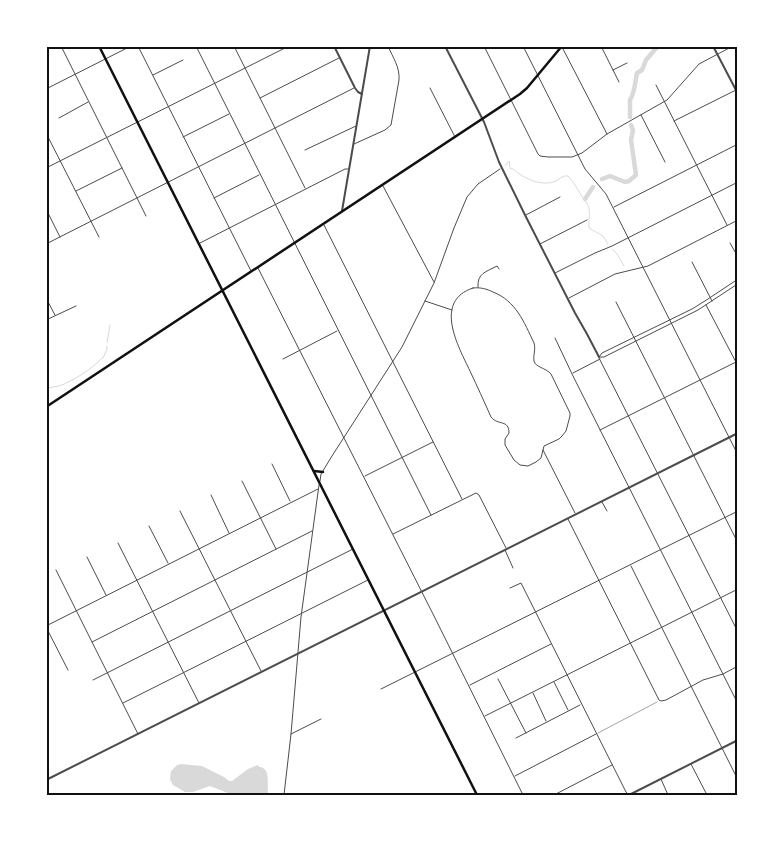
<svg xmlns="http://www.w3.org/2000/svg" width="784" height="841" font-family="Signika,sans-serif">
	<rect width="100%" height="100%" fill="#fff"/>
	<path fill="#d9d9d9" d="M 181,764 L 202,766 L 224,777 L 229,781 L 232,781 L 248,769 L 258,765 L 259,767 C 271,767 267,785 268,795 L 233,795 L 210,786 L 193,792 L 185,792 L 173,785 L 170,779 L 171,771 L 177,765 Z"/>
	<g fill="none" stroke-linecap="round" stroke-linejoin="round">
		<g stroke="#d9d9d9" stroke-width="1">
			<path d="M 505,166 L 509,161 L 510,165 L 509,165 L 511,169 L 513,169 C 523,178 540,186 553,182 C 559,180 562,175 568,176 L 573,182 L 583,198 C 593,209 588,215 589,228 L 603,236 L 608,244"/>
			<polyline points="612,249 617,254 624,266"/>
			<polyline points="107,343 110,325"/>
			<path d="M 47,388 C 51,387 55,387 59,386 C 73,381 92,369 102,358 L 103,358 L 107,349 L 107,346"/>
		</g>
		<g stroke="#d9d9d9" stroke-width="4.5">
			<path d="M 630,117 L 630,100 C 635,92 635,82 637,73 L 642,70 L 646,60 L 658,46"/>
			<polyline points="602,179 610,176 625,182 629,181 636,175 631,140 633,130 631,125"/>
			<polyline points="585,199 593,187"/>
		</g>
		<polyline stroke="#4c4c4c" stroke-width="0.5" points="598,733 657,702"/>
		<g stroke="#4c4c4c" stroke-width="1">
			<polyline points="61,46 146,216"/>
			<polyline points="138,46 251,271"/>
			<polyline points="196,46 431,515"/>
			<polyline points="234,46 305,188"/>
			<polyline points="484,46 538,154 540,156 548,157 572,157 582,153 607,134 667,100 699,64 733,46"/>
			<polyline points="523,46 585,169 606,194 738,455"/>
			<polyline points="601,46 619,82"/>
			<polyline points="562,47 607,134"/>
			<polyline points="613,70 627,63"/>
			<polyline points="153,75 183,60"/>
			<polyline points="656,85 727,225"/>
			<polyline points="430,88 455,137"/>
			<polyline points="46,89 131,46"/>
			<polyline points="260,98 339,58"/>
			<polyline points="641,115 665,162"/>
			<polyline points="59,118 88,102"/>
			<polyline points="674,121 738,89"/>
			<polyline points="46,133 99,237"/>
			<polyline points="183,137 229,114"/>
			<path d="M 354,144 L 385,130 L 391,125 L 399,80 C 400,67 393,58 388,46"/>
			<polyline points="305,150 356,126"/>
			<polyline points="46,168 289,46"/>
			<polyline points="383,186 434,282"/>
			<polyline points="76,191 122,168"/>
			<polyline points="214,198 259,175"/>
			<polyline points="614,207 738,144"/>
			<polyline points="46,209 60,237"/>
			<polyline points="526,215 560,197"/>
			<polyline points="324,225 462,499"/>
			<polyline points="200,243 345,169 348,169"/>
			<polyline points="730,243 738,257"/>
			<polyline points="46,244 354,88"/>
			<polyline points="540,244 587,220"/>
			<polyline points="692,262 712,301"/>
			<polyline points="258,268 434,616 523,795"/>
			<polyline points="555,273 595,253 612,246 738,182"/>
			<path d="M 478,287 C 477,273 486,272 497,266 L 499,269"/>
			<path d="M 473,288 C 480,287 487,289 493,292 C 516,301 524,322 534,343 C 536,349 533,355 534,361 C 535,367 546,368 551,374 L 570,413 L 570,416 L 566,431 L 562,436 L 559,439 L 544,446 L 541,458 L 536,462 L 528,466 L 520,465 L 514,460 L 505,445 L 505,439 L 509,433 C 509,419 498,426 491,417 C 484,401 477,386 470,371 C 458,346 433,301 473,288 Z"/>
			<polyline points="46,298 55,315"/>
			<polyline points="569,298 615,274 648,266 738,220"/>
			<polyline points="425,301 452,310"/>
			<polyline points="616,302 738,543"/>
			<polyline points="706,305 738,366"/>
			<polyline points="46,320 76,306"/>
			<polyline points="555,338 573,376 738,704"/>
			<polyline points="599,357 602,353 692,309 708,299 735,281"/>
			<polyline points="600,357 604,357 698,310 736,285 738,280"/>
			<polyline points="599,358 738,632"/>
			<polyline points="283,359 337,331"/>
			<polyline points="573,373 600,359"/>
			<polyline points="600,430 738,361"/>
			<polyline points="543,450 575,513"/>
			<polyline points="272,464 290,501"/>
			<polyline points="365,476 433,442"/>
			<polyline points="242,481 276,549"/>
			<polyline points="320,481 321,474 332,456 402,347 434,283 454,228 467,197 478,184 500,169"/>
			<polyline points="211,495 229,533"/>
			<polyline points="602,502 607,511"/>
			<polyline points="180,511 261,671"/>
			<polyline points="568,519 659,700 661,701 666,700 703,680 723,674 738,666"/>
			<polyline points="149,526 168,563"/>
			<polyline points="393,534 476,493 479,495 506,548"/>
			<polyline points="118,543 199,703"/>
			<polyline points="505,550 513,568"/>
			<polyline points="87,557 106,595"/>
			<polyline points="631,566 738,780"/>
			<polyline points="56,570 138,734"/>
			<polyline points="510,588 521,583 626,792 628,795"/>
			<polyline points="46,626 318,489"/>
			<polyline points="46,627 68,670"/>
			<polyline points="92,642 312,531"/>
			<polyline points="498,679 526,733"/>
			<polyline points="93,680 353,549"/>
			<polyline points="554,682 568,710"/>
			<polyline points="470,685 551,644"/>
			<polyline points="381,689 738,511"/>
			<polyline points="533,693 546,721"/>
			<polyline points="123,703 368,580"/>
			<polyline points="485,716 738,589"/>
			<polyline points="291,734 321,719"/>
			<polyline points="516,738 580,705"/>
			<polyline points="691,764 707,795"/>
			<polyline points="515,776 596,734"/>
			<polyline points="661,779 668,795"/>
			<polyline points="284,795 291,734 301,617 319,485"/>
			<polyline points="554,795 612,765"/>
		</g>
		<g stroke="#4c4c4c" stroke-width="2">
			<polyline points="334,46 355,88 358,92 362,94"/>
			<polyline points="445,46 484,122 499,162 525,215 575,313 587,334 599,357"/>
			<polyline points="713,46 738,94"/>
			<polyline points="342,211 370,46"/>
			<polyline points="46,780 738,433"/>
			<polyline points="629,795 738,740"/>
		</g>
		<g stroke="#111" stroke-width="2.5">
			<polyline points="99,46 477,795"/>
			<polyline points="46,407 520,94 527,88 562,46"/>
			<polyline points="314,471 323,472"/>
		</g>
	</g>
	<rect width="784" height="841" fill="none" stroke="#ffffff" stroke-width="95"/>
	<rect x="48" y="48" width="688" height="746" fill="none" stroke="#111" stroke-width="2"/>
</svg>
